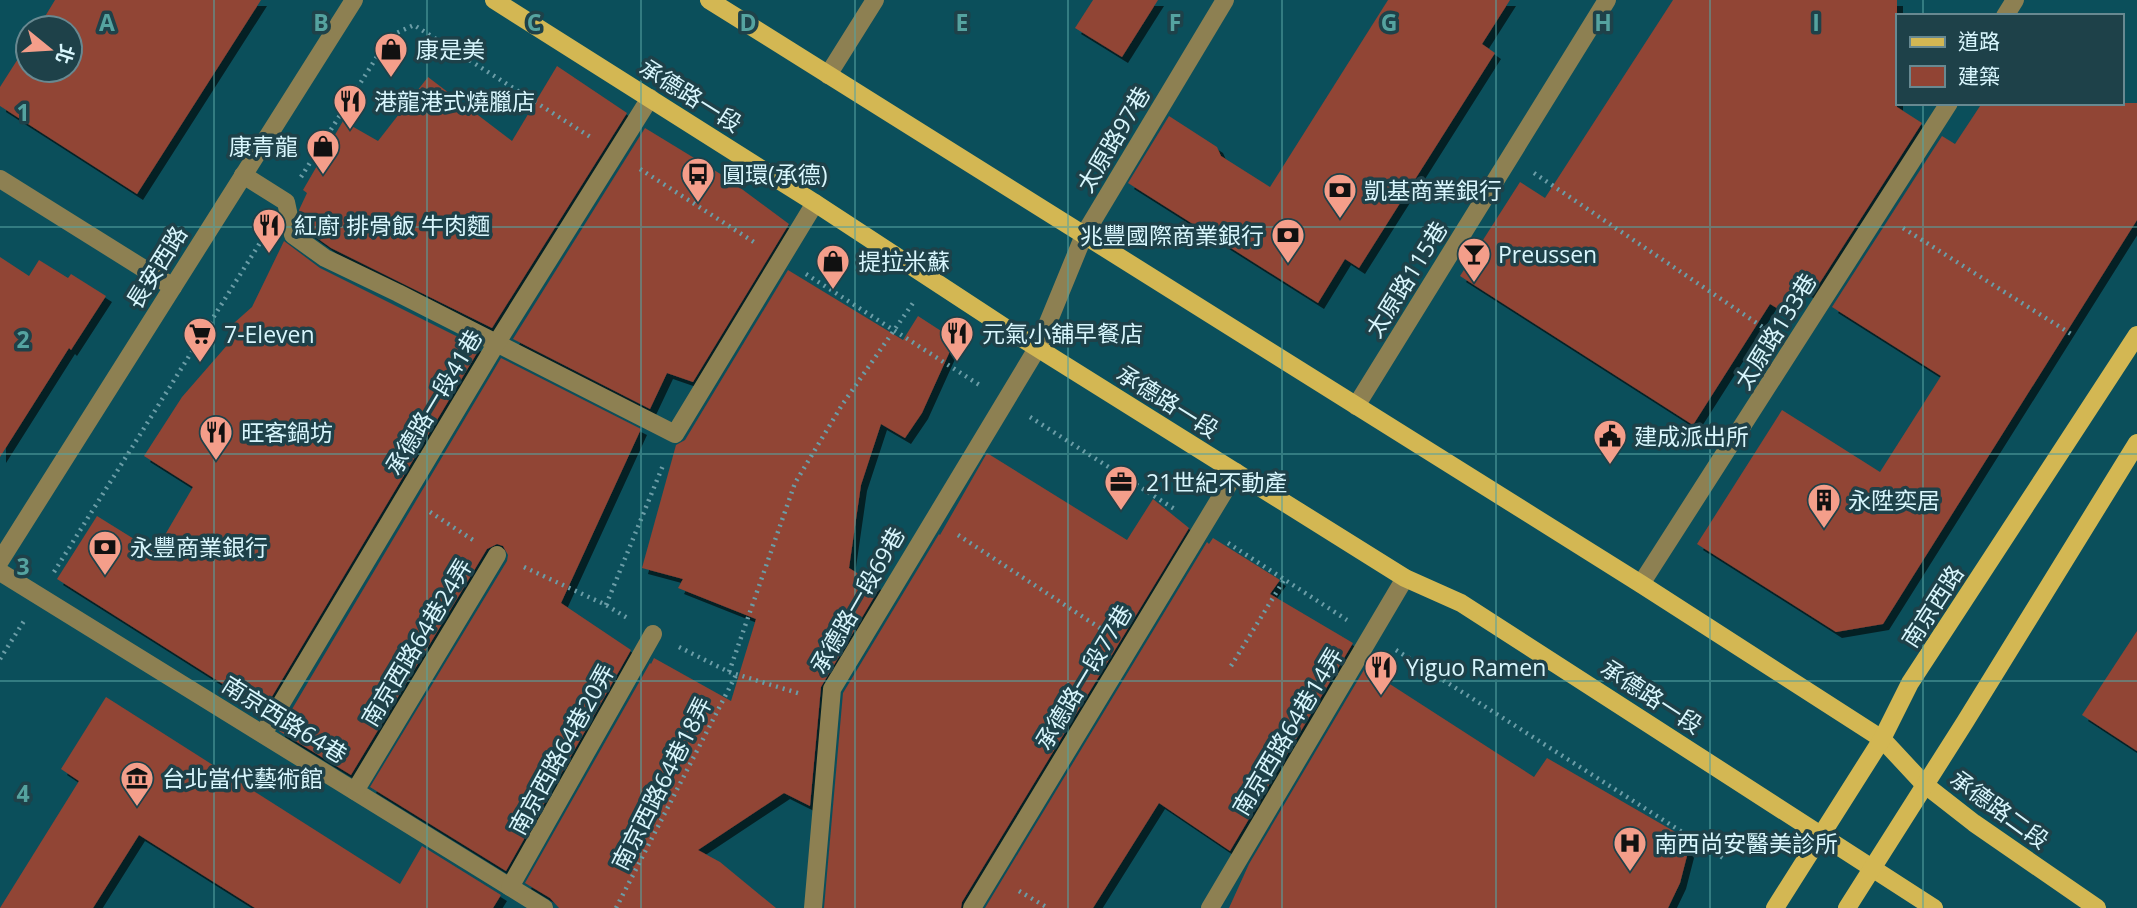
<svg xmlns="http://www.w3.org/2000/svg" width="2137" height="908" font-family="'Open Sans','Noto Sans TC',sans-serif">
	<defs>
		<filter id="shadow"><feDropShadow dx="6" dy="6" stdDeviation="0" flood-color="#0009"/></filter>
	</defs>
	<rect width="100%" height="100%" fill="#0b4f5b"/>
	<g fill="#914434" filter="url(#shadow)">
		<polygon points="55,0 261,0 137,194 0,106 0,87 28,43 28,70 70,70 70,28 38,28"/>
		<polygon points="1093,0 1158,0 1122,57 1075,28"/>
		<polygon points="1388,0 1510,0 1482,44 1495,53 1359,268 1345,259 1318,303 1128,183 1169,116 1217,147 1221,156 1270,187"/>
		<polygon points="1673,0 1897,0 1897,107 1922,123 1812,295 1796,285 1780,310 1770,304 1693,425 1460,276 1520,182 1545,198"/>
		<polygon points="557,66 627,113 492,328 331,248 303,228 299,210 307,193 303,190 343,121 378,141 428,77 512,141"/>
		<polygon points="1982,103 2137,103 2137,220 1883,624 1836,632 1697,544 1782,410 1880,472 1941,376 1832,307 1942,136 1955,144"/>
		<polygon points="645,128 727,178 789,224 693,382 667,373 650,409 513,339"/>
		<polygon points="284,241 320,268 480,348 264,710 57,579 97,516 155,552 193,487 144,456 182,397 229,343 234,323 252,307"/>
		<polygon points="0,257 29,276 39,260 68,278 71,274 106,296 71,350 69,348 0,457"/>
		<polygon points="788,270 903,340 918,316 955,340 922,413 905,438 881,424 861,485 849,568 880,587 821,687 810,806 784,793 698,850 720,862 776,908 559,908 550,898 525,883 650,663 651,664 654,658 731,701 756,619 678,588 683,579 642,568 676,445 685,440"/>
		<polygon points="501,358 641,429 561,603 631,650 506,871 370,787 507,561 508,555 503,546 497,544 487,549 351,775 279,731"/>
		<polygon points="987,453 1127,540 1153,499 1189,528 962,902 961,908 824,908 843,693 939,534 940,535"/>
		<polygon points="1213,538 1280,580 1270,594 1353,643 1230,851 1159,803 1093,908 985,908 1207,542 1209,544"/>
		<polygon points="2137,631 2137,751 2082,715"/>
		<polygon points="1365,668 1534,777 1547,758 1677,833 1688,852 1680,883 1668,908 1229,908 1249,864"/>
		<polygon points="106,697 400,884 422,846 501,895 493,908 255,908 139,835 93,908 0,908 79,781 61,769"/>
	</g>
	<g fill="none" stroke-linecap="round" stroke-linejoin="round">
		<g stroke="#6b9da7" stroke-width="4.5" stroke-dasharray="2 5" stroke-linecap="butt">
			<polyline points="640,169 757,244"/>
			<polyline points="1534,173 1767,330"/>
			<polyline points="301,177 390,36 414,25 592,138"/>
			<polyline points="1903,228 2071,334"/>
			<polyline points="806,274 981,386"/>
			<polyline points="1030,417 1176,510"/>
			<polyline points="430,512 473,540"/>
			<polyline points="958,535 1106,632"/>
			<polyline points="1228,543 1347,620"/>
			<polyline points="524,567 606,605 629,619"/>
			<polyline points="54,572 263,238"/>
			<polyline points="606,605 664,463"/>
			<polyline points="679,647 729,672 801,694"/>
			<polyline points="1396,650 1723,858"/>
			<polyline points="0,659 24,621"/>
			<polyline points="1231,666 1284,580"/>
			<polyline points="729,672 795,483 842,405 913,303"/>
			<polyline points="1019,891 1048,908"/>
			<polyline points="616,908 736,675"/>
		</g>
		<g stroke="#8d8052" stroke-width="18">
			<polyline points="2005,16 2015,0"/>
			<polyline points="828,75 875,0"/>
			<polyline points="243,175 286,202 293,235 325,258 398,293 675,434 815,203"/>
			<polyline points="0,179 173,287"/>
			<polyline points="1356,406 1607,0"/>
			<polyline points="0,561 354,0"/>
			<polyline points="0,572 544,908"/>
			<polyline points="1641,584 1949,103"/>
			<polyline points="263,734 496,344 650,98"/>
			<polyline points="355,791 497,555"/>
			<polyline points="510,887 653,634"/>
			<polyline points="813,908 832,689 1038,347 1084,235 1225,0"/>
			<polyline points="972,908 1236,472"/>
			<polyline points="1210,908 1405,578"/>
		</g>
		<g stroke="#d3b753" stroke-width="18">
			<polyline points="494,0 815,203 1015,334 1405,578 1461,603 1934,908"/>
			<polyline points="709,0 1641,584 1882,739 1924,784 1974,823 2097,908"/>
			<polyline points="1775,908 1882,739 1910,683 2137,335"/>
			<polyline points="1847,908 1965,722 2137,443"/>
		</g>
	</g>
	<path fill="none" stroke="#55a3a0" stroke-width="2" stroke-opacity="0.55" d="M 214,0 L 214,908M 427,0 L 427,908M 641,0 L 641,908M 855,0 L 855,908M 1068,0 L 1068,908M 1282,0 L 1282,908M 1496,0 L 1496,908M 1710,0 L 1710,908M 1923,0 L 1923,16M 1923,103 L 1923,908M 0,227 L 2137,227M 0,454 L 2137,454M 0,681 L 2137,681"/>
	<defs>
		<symbol id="shop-pin" viewBox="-11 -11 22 30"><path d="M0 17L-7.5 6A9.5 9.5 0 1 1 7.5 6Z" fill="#f49e8a" stroke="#1e4149"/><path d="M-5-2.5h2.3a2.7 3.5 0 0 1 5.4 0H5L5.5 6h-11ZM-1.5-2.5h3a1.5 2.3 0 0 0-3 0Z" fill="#111"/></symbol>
		<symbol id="restaurant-pin" viewBox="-11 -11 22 30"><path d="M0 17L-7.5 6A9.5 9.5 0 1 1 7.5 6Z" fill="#f49e8a" stroke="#1e4149"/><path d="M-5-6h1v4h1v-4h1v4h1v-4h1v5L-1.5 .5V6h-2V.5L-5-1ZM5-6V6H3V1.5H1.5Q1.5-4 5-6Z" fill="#111"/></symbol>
		<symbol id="bus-pin" viewBox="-11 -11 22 30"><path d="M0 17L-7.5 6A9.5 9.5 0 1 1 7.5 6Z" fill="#f49e8a" stroke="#1e4149"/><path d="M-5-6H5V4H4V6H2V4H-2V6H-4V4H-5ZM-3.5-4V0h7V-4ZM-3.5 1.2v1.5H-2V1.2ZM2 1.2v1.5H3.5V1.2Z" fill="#111"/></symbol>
		<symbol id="bank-pin" viewBox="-11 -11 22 30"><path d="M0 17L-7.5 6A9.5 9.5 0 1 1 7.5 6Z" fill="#f49e8a" stroke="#1e4149"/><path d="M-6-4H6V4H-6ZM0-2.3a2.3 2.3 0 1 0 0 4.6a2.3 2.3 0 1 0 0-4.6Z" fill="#111"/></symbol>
		<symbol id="bar-pin" viewBox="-11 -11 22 30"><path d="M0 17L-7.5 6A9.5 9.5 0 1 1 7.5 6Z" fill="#f49e8a" stroke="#1e4149"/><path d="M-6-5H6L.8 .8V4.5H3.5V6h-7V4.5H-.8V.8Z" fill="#111"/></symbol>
		<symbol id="supermarket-pin" viewBox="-11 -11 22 30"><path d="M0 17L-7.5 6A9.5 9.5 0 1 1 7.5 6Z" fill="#f49e8a" stroke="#1e4149"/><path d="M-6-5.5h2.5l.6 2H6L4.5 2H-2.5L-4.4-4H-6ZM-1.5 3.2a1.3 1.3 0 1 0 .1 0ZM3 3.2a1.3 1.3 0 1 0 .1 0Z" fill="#111"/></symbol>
		<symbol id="civic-pin" viewBox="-11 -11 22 30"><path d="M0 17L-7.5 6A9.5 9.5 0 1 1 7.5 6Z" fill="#f49e8a" stroke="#1e4149"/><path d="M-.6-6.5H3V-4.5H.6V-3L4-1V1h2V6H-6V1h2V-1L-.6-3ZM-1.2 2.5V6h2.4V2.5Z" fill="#111"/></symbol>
		<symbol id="office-pin" viewBox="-11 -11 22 30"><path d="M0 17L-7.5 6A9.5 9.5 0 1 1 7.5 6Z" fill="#f49e8a" stroke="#1e4149"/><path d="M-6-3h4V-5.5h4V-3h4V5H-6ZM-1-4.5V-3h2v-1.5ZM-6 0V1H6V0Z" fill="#111"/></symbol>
		<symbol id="building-pin" viewBox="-11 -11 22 30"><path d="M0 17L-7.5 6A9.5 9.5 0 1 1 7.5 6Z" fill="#f49e8a" stroke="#1e4149"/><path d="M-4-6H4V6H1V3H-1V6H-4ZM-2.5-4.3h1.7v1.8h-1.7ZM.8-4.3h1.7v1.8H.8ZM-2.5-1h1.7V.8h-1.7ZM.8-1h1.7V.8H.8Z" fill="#111"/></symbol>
		<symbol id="museum-pin" viewBox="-11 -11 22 30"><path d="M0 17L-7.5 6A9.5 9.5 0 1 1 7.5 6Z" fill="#f49e8a" stroke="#1e4149"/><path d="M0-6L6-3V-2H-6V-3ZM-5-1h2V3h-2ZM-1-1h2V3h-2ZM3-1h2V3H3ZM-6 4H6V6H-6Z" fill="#111"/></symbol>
		<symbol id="hospital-pin" viewBox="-11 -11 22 30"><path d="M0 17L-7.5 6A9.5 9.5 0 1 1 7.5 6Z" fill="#f49e8a" stroke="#1e4149"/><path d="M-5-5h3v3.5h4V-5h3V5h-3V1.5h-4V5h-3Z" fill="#111"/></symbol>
	</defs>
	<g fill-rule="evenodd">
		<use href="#shop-pin" x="372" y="30" width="38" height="52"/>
		<use href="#restaurant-pin" x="331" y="82" width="38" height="52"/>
		<use href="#shop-pin" x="304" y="127" width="38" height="52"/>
		<use href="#bus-pin" x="679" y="155" width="38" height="52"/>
		<use href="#bank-pin" x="1321" y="171" width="38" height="52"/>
		<use href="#restaurant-pin" x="250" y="206" width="38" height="52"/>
		<use href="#bank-pin" x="1269" y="216" width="38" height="52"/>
		<use href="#bar-pin" x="1455" y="235" width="38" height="52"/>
		<use href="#shop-pin" x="814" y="242" width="38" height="52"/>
		<use href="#restaurant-pin" x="938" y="314" width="38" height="52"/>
		<use href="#supermarket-pin" x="181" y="315" width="38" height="52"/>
		<use href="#restaurant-pin" x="197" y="413" width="38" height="52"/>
		<use href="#civic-pin" x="1591" y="417" width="38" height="52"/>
		<use href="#office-pin" x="1102" y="463" width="38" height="52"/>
		<use href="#building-pin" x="1805" y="481" width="38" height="52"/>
		<use href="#bank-pin" x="86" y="528" width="38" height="52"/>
		<use href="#restaurant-pin" x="1362" y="648" width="38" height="52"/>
		<use href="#museum-pin" x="118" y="759" width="38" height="52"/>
		<use href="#hospital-pin" x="1611" y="824" width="38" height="52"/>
	</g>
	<g text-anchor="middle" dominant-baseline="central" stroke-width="7" stroke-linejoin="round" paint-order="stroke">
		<g font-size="23" fill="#d8f6fd" stroke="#1e4149" text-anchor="start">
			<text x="416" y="49">康是美</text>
			<text x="374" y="101">港龍港式燒臘店</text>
			<text x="298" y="146" text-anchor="end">康青龍</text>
			<text x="722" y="174">圓環(承德)</text>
			<text x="1364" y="190">凱基商業銀行</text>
			<text x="294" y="225">紅廚 排骨飯 牛肉麵</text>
			<text x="1264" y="235" text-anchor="end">兆豐國際商業銀行</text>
			<text x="1498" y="254">Preussen</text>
			<text x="858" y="261">提拉米蘇</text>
			<text x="982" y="333">元氣小舖早餐店</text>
			<text x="224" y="334">7-Eleven</text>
			<text x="241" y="432">旺客鍋坊</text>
			<text x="1634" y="436">建成派出所</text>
			<text x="1146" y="482">21世紀不動產</text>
			<text x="1848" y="500">永陞奕居</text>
			<text x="130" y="547">永豐商業銀行</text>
			<text x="1406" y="667">Yiguo Ramen</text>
			<text x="162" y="778">台北當代藝術館</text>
			<text x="1654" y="843">南西尚安醫美診所</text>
		</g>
		<g font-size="23" fill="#d8f6fd" stroke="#1e4149">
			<text transform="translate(691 95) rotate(32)">承德路一段</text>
			<text transform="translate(1113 139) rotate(-59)">太原路97巷</text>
			<text transform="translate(156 267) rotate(-58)">長安西路</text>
			<text transform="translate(1406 279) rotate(-58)">太原路115巷</text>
			<text transform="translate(1775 331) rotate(-58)">太原路133巷</text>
			<text transform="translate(1168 401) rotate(32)">承德路一段</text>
			<text transform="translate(433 402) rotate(-59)">承德路一段41巷</text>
			<text transform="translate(857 600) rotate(-60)">承德路一段69巷</text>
			<text transform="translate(1932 606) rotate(-57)">南京西路</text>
			<text transform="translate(416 642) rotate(-59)">南京西路64巷24弄</text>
			<text transform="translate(1083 677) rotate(-59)">承德路一段77巷</text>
			<text transform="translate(1652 696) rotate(33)">承德路一段</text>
			<text transform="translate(285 719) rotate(32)">南京西路64巷</text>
			<text transform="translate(1287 731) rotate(-59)">南京西路64巷14弄</text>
			<text transform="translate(561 749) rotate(-61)">南京西路64巷20弄</text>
			<text transform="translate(661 783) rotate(-63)">南京西路64巷18弄</text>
			<text transform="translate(2000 809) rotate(36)">承德路二段</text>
		</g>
	</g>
	<g font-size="23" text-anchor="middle" font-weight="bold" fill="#55a3a0" stroke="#1e4149" stroke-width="7" stroke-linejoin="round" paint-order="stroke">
		<text x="107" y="31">A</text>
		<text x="321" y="31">B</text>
		<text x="534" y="31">C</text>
		<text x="748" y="31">D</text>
		<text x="962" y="31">E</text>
		<text x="1175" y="31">F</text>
		<text x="1389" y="31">G</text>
		<text x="1603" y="31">H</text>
		<text x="1816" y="31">I</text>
		<text x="23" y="121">1</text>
		<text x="23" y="348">2</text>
		<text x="23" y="575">3</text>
		<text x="23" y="802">4</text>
	</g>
	<rect x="1896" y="14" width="228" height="91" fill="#1e4149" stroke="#688991" stroke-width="2"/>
	<rect x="1910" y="37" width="35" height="10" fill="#d3b753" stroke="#688991" stroke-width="2"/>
	<text x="1958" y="49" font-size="21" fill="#d8f6fd">道路</text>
	<rect x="1910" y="66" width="35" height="21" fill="#914434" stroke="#688991" stroke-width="2"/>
	<text x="1958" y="84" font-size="21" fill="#d8f6fd">建築</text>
	<g transform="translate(49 49) rotate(108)"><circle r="33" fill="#1e4149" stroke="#688991" stroke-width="2"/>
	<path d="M0-5L12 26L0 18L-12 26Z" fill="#f49e8a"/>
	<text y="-10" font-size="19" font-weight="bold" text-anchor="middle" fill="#d8f6fd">北</text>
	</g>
</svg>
